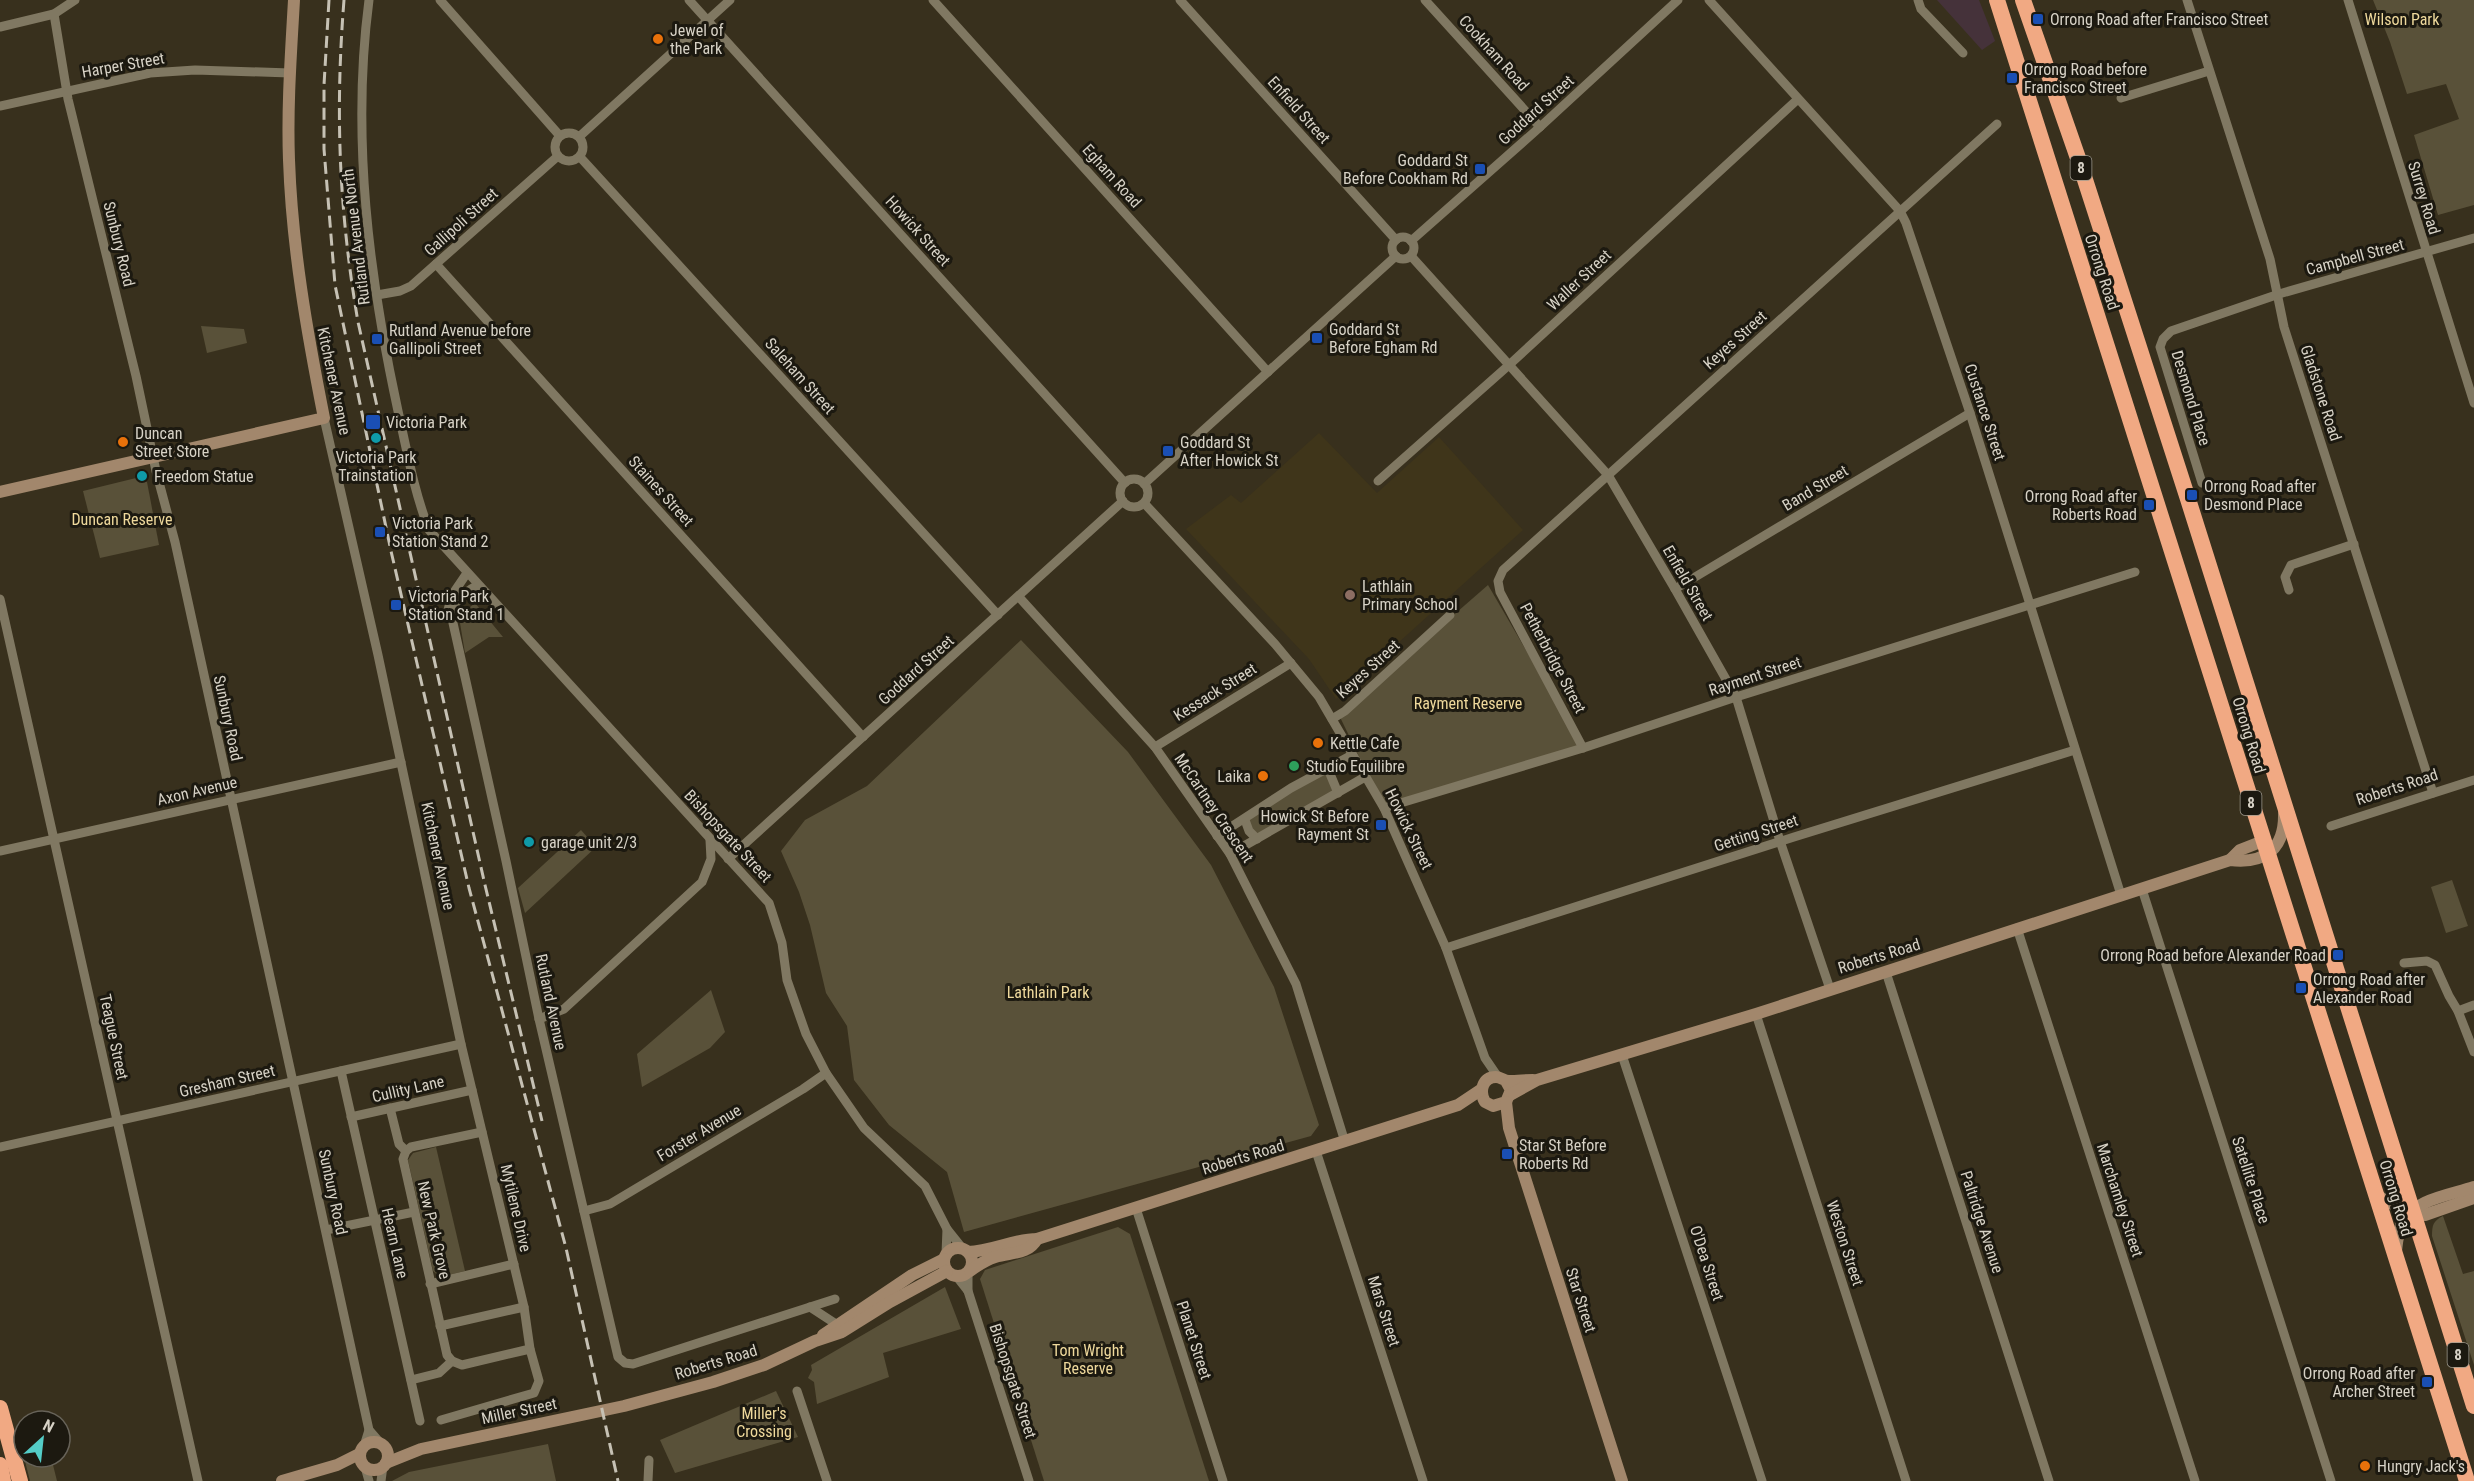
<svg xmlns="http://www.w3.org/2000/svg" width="2474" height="1481" font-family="'Roboto Condensed',sans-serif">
	<rect width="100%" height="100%" fill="#38301d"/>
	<polygon fill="#45323a" points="1937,0 1979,0 1995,41 1982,50"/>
	<polygon fill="#3f351a" points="1319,433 1377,493 1439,437 1523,530 1336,699 1309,659 1186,529 1231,495 1241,503"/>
	<g fill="#595139">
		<polygon points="2373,0 2474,0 2474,205 2438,215 2414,135 2459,119 2446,84 2407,94 2390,42"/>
		<polygon points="201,326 244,329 247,343 207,353"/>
		<polygon points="136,478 147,482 159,545 100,558 83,491"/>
		<polygon points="1488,585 1583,748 1384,808 1339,715"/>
		<polygon points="475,603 503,637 489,637 465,653 460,623 469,608"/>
		<polygon points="1021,640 1128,752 1211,865 1274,987 1319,1125 1311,1136 964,1232 947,1172 889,1125 854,1080 847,1026 826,993 810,925 799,892 781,851 805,820 867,786"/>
		<polygon points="1328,769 1338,793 1257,839 1245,820"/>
		<polygon points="581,830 596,847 525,913 518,888"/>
		<polygon points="2452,880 2468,926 2446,933 2431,887"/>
		<polygon points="711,990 725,1032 710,1048 642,1087 637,1054"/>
		<polygon points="436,1147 465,1271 440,1277 433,1271 408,1160 413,1153"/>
		<path d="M 2443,1216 L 2463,1274 L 2474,1271 L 2474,1365 L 2432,1236 C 2432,1225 2433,1221 2443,1216 Z"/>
		<polygon points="1118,1227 1130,1234 1209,1481 1044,1481 980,1279 985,1270"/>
		<polygon points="945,1287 961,1329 883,1353 889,1377 817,1404 814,1382 808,1378 812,1370 811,1365"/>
		<polygon points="776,1391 798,1437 675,1473 660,1440"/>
		<polygon points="548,1444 556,1481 392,1481 409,1472"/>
		<polygon points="24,1457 51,1457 57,1481 30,1481"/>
	</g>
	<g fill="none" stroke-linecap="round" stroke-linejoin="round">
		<g stroke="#807862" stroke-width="9">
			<path d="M 369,0 C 351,137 369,277 398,411 C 407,451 414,491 429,530 L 769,903 L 782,943 L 787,980 L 806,1034 L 826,1073 L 864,1128 L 925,1186 L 947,1229 L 963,1249"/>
			<polyline points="440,0 560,136"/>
			<polyline points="689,0 1125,483"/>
			<polyline points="933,0 1268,372"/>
			<polyline points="1180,0 1396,240"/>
			<polyline points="1425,0 1540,127"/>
			<polyline points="1709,0 1900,211 1906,223 1970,413 2121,895"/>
			<polyline points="1918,0 1921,9 1963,53"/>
			<polyline points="2187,0 2270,259 2284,327 2433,793"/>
			<polyline points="2348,0 2474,403"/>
			<polyline points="54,14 68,99 136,376 156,471 175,542 369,1430 382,1445"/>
			<polyline points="0,27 54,14 75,0"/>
			<polyline points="2121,98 2209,71"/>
			<polyline points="0,106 150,73 195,70 290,73"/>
			<circle cx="569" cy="147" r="14"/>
			<polyline points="580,136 730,0"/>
			<polyline points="580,157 998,615"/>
			<circle cx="1403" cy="248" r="11"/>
			<polyline points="1411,241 1540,127 1678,0"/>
			<polyline points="1411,256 1608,475 1675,589 1736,697 1780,841 1830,989"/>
			<polyline points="436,264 863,737"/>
			<polyline points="377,295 400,291 411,286 558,156"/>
			<polyline points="324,418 378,655 461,1044 524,1307 530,1349 539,1381 534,1393 441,1420"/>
			<circle cx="1134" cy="493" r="14"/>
			<polyline points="1378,481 1509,365 1798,99"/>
			<polyline points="2202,483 2160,347 2163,339 2171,331 2279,294 2474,238"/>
			<polyline points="1144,484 1396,256"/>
			<polyline points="1144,503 1275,644 1319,697 1384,808 1446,948 1485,1058 1498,1077"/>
			<path d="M 478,585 C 461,594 451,604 453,623 L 506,861 L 539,1019 L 618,1357 L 625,1363 L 633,1364 L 835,1299"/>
			<polyline points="1675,589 1970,413"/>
			<polyline points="2289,590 2285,577 2291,565 2354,544"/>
			<polyline points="1019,597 1155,747 1230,854 1296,984 1345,1142"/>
			<polyline points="0,599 198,1481"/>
			<polyline points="448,610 452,595 467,573"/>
			<polyline points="1332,719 1345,711 1450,615"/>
			<polyline points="1155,747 1291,663"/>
			<polyline points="1583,748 1500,592 1498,581 1503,570 1997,124"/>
			<polyline points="1328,769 1338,793"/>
			<polyline points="1384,808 1583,748 1736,697 2135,572"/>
			<polyline points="1245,820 1249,831 1257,839"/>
			<polyline points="2331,826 2474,780"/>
			<polyline points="1217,836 1291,788 1352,755"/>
			<polyline points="0,851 401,762"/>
			<polyline points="1230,854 1365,777"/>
			<polyline points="728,859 1123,501"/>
			<polyline points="2142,889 2331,1481"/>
			<polyline points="2017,928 2195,1481"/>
			<polyline points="1446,948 1794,837 2075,750"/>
			<polyline points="2404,963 2427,961 2435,965 2449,996 2458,1011 2474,1052"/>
			<polyline points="1886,972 2049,1481"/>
			<polyline points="2458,1011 2474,1005"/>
			<polyline points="1756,1014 1906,1481"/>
			<polyline points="539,1019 564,1009 702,882 711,859 710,840"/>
			<polyline points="1622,1055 1762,1481"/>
			<polyline points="341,1071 420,1421"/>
			<polyline points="390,1108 399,1144 406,1151 403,1159 447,1355 452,1361"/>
			<polyline points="351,1117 472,1090"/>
			<polyline points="0,1147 461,1044"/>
			<polyline points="406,1151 411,1147 482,1132"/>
			<polyline points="1316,1151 1423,1481"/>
			<polyline points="1136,1208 1223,1481"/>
			<polyline points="584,1211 610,1204 803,1089 826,1073"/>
			<polyline points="326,1230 414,1212"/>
			<polyline points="946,1254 947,1229"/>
			<polyline points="968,1273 968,1291 1029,1481"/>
			<polyline points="957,1277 968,1291"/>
			<polyline points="430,1284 514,1264"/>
			<polyline points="810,1307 836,1324"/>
			<polyline points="440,1326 524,1307"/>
			<polyline points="411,1380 439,1373 452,1361 462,1365 530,1349"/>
			<polyline points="797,1391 827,1481"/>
			<polyline points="364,1446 369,1430"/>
			<polyline points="365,1467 369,1481"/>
			<polyline points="381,1481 383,1466"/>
			<polyline points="648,1481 649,1460"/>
		</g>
		<g stroke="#a2876c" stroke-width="12">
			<path d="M 0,492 L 324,418 C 307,332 292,247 289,160 C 287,107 291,53 294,0"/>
			<polyline points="2230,860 2240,850 2263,841"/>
			<path d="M 1506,1081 L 1511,1090 L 1506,1102 L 1493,1106 L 1485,1102 C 1479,1092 1482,1077 1496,1077 C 1501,1077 1504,1081 1509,1081 C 1517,1081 1526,1080 1533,1080"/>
			<path d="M 1510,1095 L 1537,1080 L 1756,1014 L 2230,860 C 2265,864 2285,849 2284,813"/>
			<polyline points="1506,1102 1509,1128 1622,1481"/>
			<polyline points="2376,1194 2387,1202 2425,1215 2474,1198"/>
			<circle cx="958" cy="1262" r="14"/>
			<path d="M 2396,1251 C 2397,1242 2398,1231 2402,1223 C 2414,1199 2451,1195 2474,1187"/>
			<path d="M 968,1252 C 992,1251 1014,1239 1037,1239 L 1458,1105 L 1482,1089"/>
			<path d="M 970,1271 C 978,1265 986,1260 995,1257 C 1011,1252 1028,1255 1037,1239"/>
			<polyline points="823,1335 912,1275 944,1259"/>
			<circle cx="374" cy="1456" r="14"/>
			<polyline points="386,1463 421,1449 624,1406 713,1382 764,1365 815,1341 842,1332 890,1302 947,1271"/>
			<polyline points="282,1481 337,1465 359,1454"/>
		</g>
		<g stroke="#f1a983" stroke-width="16">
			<polyline points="1997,0 2467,1481"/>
			<polyline points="2023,0 2079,161 2188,499 2474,1406"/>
			<polyline points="0,1408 20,1481"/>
			<polyline points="0,1465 3,1481"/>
		</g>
		<g stroke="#c6c1b4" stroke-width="3" stroke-dasharray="12 6" stroke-linecap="butt">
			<polyline points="329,0 324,85 324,149 335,285 391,551 469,888 566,1248 618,1481"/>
			<path d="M 344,0 C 335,113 339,211 358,322 L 485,885 L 542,1121"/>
		</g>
	</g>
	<g fill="#1a4fb4" stroke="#1c1910" stroke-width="2">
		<rect x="2032" y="13" width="12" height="12" rx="3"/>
		<rect x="2006" y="72" width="12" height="12" rx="3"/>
		<rect x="1474" y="163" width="12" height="12" rx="3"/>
		<rect x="1311" y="332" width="12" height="12" rx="3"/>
		<rect x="371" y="333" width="12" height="12" rx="3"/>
		<rect x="365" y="414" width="16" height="16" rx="3"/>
		<rect x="1162" y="445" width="12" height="12" rx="3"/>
		<rect x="2186" y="489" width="12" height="12" rx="3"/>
		<rect x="2143" y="499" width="12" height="12" rx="3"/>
		<rect x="374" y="526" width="12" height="12" rx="3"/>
		<rect x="390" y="599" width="12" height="12" rx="3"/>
		<rect x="1375" y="819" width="12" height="12" rx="3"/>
		<rect x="2332" y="949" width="12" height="12" rx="3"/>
		<rect x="2295" y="982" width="12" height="12" rx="3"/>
		<rect x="1501" y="1148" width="12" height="12" rx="3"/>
		<rect x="2421" y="1376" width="12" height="12" rx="3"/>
	</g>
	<g fill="#e8710a" stroke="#1c1910" stroke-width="2">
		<circle cx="658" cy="39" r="6"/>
		<circle cx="123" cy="442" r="6"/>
		<circle cx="1318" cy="743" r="6"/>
		<circle cx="1263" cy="776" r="6"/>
		<circle cx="2365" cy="1466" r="6"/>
	</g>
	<g fill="#0f9aa8" stroke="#1c1910" stroke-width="2">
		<circle cx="376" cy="438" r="6"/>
		<circle cx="142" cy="476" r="6"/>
		<circle cx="529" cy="842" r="6"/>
	</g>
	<circle fill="#8d6e63" stroke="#1c1910" stroke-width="2" cx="1350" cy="595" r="6"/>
	<circle fill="#2e9e5b" stroke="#1c1910" stroke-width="2" cx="1294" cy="766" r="6"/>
	<g text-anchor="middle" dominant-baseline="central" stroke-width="6" stroke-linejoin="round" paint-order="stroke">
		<g fill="#1c1910" stroke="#9f9a8f" stroke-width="1.5">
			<rect x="2070.5" y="156" width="21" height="24" rx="4.5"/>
			<rect x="2240.5" y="791" width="21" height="24" rx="4.5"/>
			<rect x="2447.5" y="1343" width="21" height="24" rx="4.5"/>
		</g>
		<g font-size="15" font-weight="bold" fill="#d7d2c6">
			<text x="2081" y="168">8</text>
			<text x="2251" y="803">8</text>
			<text x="2458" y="1355">8</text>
		</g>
		<g font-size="16" fill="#d7d2c6" stroke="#1c1910" text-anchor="start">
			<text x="2050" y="19">Orrong Road after Francisco Street</text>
			<text x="670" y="30">Jewel of<tspan x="670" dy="18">the Park</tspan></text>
			<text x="2024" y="69">Orrong Road before<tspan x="2024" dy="18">Francisco Street</tspan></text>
			<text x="1468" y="160" text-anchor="end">Goddard St<tspan x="1468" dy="18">Before Cookham Rd</tspan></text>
			<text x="1329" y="329">Goddard St<tspan x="1329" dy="18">Before Egham Rd</tspan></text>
			<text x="389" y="330">Rutland Avenue before<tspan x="389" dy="18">Gallipoli Street</tspan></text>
			<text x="386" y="422">Victoria Park</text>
			<text x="135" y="433">Duncan<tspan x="135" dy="18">Street Store</tspan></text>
			<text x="1180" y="442">Goddard St<tspan x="1180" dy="18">After Howick St</tspan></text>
			<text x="376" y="457" text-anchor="middle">Victoria Park<tspan x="376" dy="18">Trainstation</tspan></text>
			<text x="154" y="476">Freedom Statue</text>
			<text x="2204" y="486">Orrong Road after<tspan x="2204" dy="18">Desmond Place</tspan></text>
			<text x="2137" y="496" text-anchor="end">Orrong Road after<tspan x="2137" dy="18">Roberts Road</tspan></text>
			<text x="392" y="523">Victoria Park<tspan x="392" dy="18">Station Stand 2</tspan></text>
			<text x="1362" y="586">Lathlain<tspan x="1362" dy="18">Primary School</tspan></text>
			<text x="408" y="596">Victoria Park<tspan x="408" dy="18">Station Stand 1</tspan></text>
			<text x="1330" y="743">Kettle Cafe</text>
			<text x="1306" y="766">Studio Equilibre</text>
			<text x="1251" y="776" text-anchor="end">Laika</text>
			<text x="1369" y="816" text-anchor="end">Howick St Before<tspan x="1369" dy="18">Rayment St</tspan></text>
			<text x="541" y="842">garage unit 2/3</text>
			<text x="2326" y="955" text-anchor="end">Orrong Road before Alexander Road</text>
			<text x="2313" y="979">Orrong Road after<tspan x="2313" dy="18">Alexander Road</tspan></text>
			<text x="1519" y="1145">Star St Before<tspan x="1519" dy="18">Roberts Rd</tspan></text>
			<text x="2415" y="1373" text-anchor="end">Orrong Road after<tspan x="2415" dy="18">Archer Street</tspan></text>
			<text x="2377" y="1466">Hungry Jack's</text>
		</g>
		<g font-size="16" fill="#efd99c" stroke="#1c1910">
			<text x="2402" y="19">Wilson Park</text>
			<text x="122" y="519">Duncan Reserve</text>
			<text x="1468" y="703">Rayment Reserve</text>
			<text x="1048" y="992">Lathlain Park</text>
			<text x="1088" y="1350">Tom Wright<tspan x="1088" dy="18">Reserve</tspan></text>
			<text x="764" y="1413">Miller's<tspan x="764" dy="18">Crossing</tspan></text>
		</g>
		<g font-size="16" fill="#d7d2c6" stroke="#1c1910">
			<text transform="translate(1494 53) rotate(48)">Cookham Road</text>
			<text transform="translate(123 65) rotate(-10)">Harper Street</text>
			<text transform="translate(1299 110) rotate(48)">Enfield Street</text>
			<text transform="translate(1536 110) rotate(-42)">Goddard Street</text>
			<text transform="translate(1112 176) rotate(48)">Egham Road</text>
			<text transform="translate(2424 198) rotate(73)">Surrey Road</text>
			<text transform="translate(461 222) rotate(-42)">Gallipoli Street</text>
			<text transform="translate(918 231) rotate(48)">Howick Street</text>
			<text transform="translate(356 237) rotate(-97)">Rutland Avenue North</text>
			<text transform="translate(119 244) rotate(76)">Sunbury Road</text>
			<text transform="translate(2355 257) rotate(-15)">Campbell Street</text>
			<text transform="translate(2102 272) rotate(72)">Orrong Road</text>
			<text transform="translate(1579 280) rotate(-43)">Waller Street</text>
			<text transform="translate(1735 340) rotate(-42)">Keyes Street</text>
			<text transform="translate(800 376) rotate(48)">Saleham Street</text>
			<text transform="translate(334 381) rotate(78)">Kitchener Avenue</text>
			<text transform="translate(2321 393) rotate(72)">Gladstone Road</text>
			<text transform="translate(2191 398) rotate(73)">Desmond Place</text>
			<text transform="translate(1985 412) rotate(72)">Custance Street</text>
			<text transform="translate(1815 488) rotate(-31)">Band Street</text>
			<text transform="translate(661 491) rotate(48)">Staines Street</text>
			<text transform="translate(1688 583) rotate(60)">Enfield Street</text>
			<text transform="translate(1553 658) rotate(62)">Petherbridge Street</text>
			<text transform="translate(1368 669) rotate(-42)">Keyes Street</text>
			<text transform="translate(916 670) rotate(-42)">Goddard Street</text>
			<text transform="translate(1755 676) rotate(-18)">Rayment Street</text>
			<text transform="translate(1215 692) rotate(-32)">Kessack Street</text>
			<text transform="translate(228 718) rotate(78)">Sunbury Road</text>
			<text transform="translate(2249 735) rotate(73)">Orrong Road</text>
			<text transform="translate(2397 787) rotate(-18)">Roberts Road</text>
			<text transform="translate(197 791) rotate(-13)">Axon Avenue</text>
			<text transform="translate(1214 808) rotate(56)">McCartney Crescent</text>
			<text transform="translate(1409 829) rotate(64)">Howick Street</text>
			<text transform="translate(1756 833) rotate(-18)">Getting Street</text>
			<text transform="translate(728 836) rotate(47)">Bishopsgate Street</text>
			<text transform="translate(438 856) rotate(78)">Kitchener Avenue</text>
			<text transform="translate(1879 956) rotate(-17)">Roberts Road</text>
			<text transform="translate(551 1002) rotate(78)">Rutland Avenue</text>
			<text transform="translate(114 1037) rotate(78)">Teague Street</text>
			<text transform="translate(227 1081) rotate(-13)">Gresham Street</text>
			<text transform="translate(408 1089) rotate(-13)">Cullity Lane</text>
			<text transform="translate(699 1133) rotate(-31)">Forster Avenue</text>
			<text transform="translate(1243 1157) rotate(-17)">Roberts Road</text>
			<text transform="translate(2251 1180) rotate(72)">Satellite Place</text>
			<text transform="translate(333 1192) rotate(78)">Sunbury Road</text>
			<text transform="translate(2396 1198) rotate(73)">Orrong Road</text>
			<text transform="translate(2120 1200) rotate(72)">Marchamley Street</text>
			<text transform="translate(516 1208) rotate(77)">Mytilene Drive</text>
			<text transform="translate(1982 1222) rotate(72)">Paltridge Avenue</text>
			<text transform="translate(434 1230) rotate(77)">New Park Grove</text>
			<text transform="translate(395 1243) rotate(77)">Hearn Lane</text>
			<text transform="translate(1845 1243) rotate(72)">Weston Street</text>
			<text transform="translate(1707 1263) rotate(72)">O'Dea Street</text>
			<text transform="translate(1581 1300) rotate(72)">Star Street</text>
			<text transform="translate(1384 1311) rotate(72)">Mars Street</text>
			<text transform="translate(1194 1340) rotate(72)">Planet Street</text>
			<text transform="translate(716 1362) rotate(-17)">Roberts Road</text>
			<text transform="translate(1013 1381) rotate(72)">Bishopsgate Street</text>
			<text transform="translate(519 1411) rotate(-12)">Miller Street</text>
		</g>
	</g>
	<g transform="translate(42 1439) rotate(27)"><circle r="28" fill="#1c1910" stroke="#676359" stroke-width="1.5"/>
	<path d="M0-4.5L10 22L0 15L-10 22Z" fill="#54cdc7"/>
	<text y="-9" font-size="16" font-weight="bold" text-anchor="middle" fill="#d7d2c6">N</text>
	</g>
</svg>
